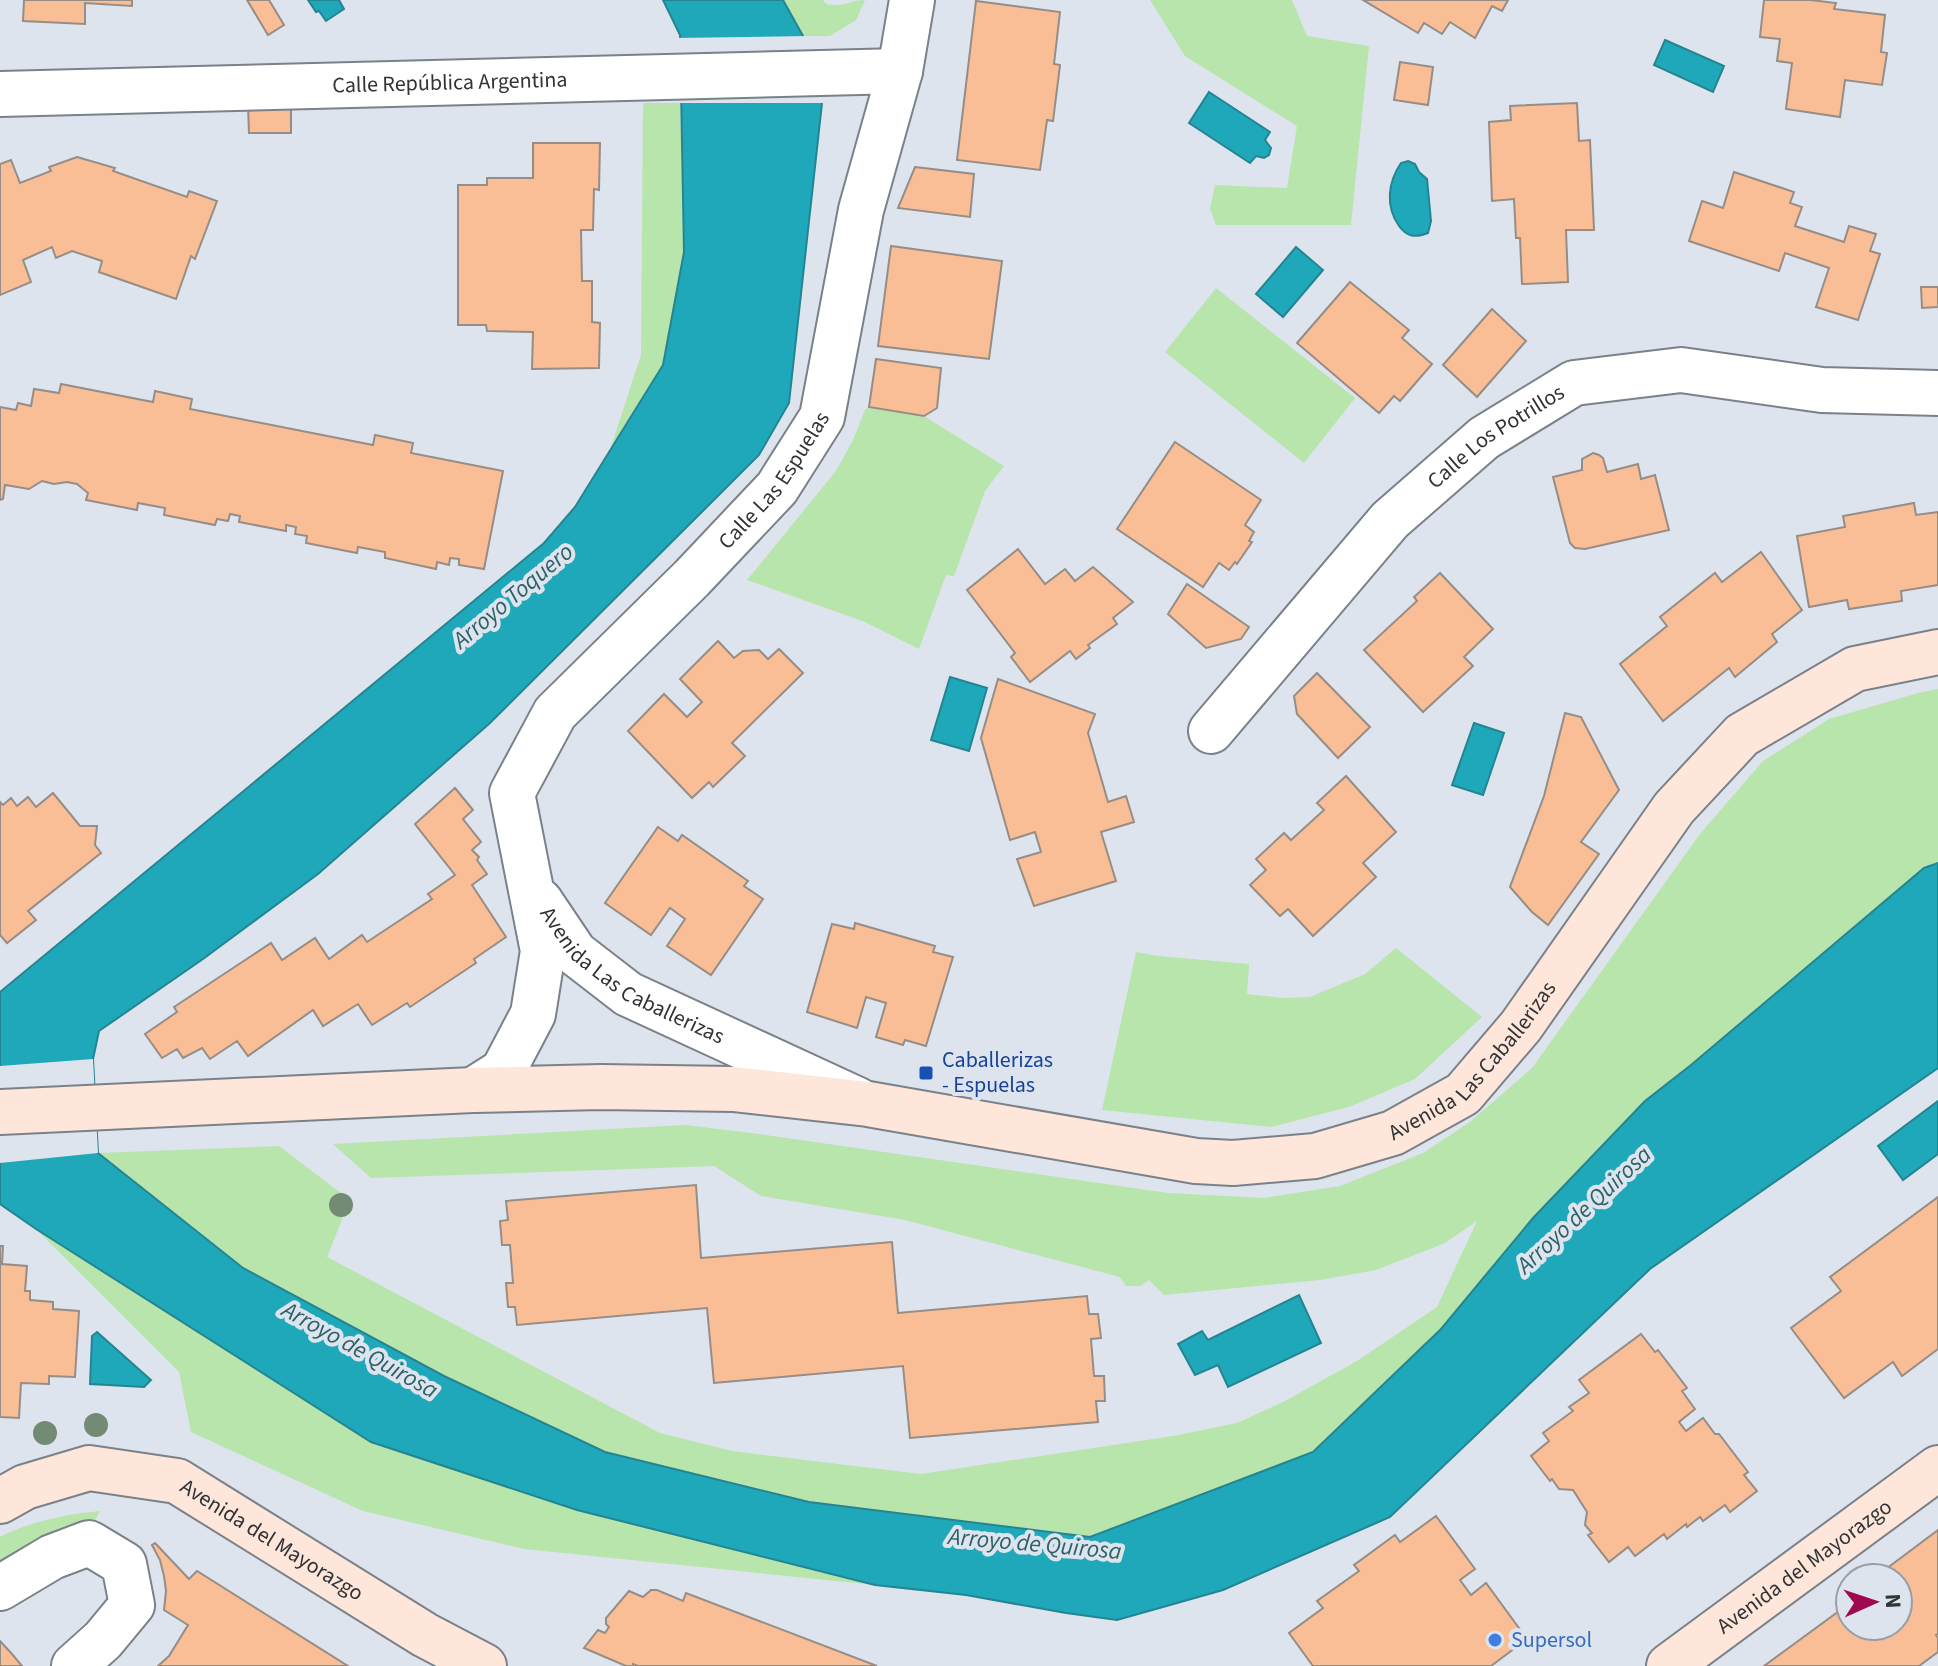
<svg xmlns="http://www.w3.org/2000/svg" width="1938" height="1666" font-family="'Source Sans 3',sans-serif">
	<rect width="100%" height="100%" fill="#dde4ed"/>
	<g fill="#b7e5ab">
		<path d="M 783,0 L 823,0 L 826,4 C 846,8 848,0 865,0 L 856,20 L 830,36 L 803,36 Z"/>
		<polygon points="1150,0 1292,0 1307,36 1369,46 1351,225 1216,225 1210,209 1215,185 1287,188 1297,126 1185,56"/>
		<polygon points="643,103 680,103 684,252 663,365 609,453 641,355"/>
		<polygon points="1216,288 1355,398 1304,463 1165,352"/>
		<polygon points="869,407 924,416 1004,466 985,491 954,576 946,575 919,649 865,622 747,580 836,471 853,440 865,410"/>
		<polygon points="1938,689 1938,863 1924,868 1691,1065 1645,1101 1533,1218 1441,1329 1313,1452 1090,1537 809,1502 605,1452 444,1376 243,1268 98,1153 279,1146 350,1200 327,1257 660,1433 732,1451 921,1474 1173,1436 1237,1423 1285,1401 1357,1361 1437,1307 1477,1221 1445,1243 1376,1270 1320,1280 1164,1295 1149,1280 1141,1286 1126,1286 1120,1277 905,1220 761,1196 714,1166 371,1178 333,1144 686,1125 759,1134 1168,1193 1264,1198 1340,1186 1423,1153 1470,1122 1532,1068 1700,834 1763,761 1829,719 1918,693"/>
		<polygon points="1396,948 1482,1017 1415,1079 1349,1107 1271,1127 1102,1110 1136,952 1158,956 1249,964 1247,994 1283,998 1310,997 1365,974"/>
		<polygon points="36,1229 371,1442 577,1510 875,1585 524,1549 363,1511 191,1432 179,1372"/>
		<path d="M 100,1511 L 92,1526 L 0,1566 L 0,1537 C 28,1522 68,1514 100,1511 Z"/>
	</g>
	<g fill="#1fa8b9" stroke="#248592" stroke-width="2">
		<polygon points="308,0 339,0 344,9 326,21 319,11 316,12"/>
		<polygon points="663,0 783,0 803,36 822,103 789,403 759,455 490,723 318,874 203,959 99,1031 93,1059 98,1153 243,1268 444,1376 605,1452 809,1502 1090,1537 1313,1452 1441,1329 1533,1218 1645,1101 1691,1065 1924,868 1938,863 1938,1068 1650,1269 1390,1517 1223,1590 1117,1620 1066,1613 966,1595 875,1585 577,1510 371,1442 36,1229 0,1204 0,992 544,543 575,507 663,365 684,252 680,35"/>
		<polygon points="1665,40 1724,66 1713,92 1654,65"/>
		<polygon points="1209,92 1270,132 1265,140 1271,148 1269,155 1264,158 1256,156 1250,163 1189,123"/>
		<path d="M 1408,161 L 1415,164 L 1419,172 L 1427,179 L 1431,221 L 1428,233 C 1415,238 1407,237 1399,226 C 1385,206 1388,182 1401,163 Z"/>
		<polygon points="1296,247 1323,270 1283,317 1256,294"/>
		<polygon points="950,677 987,688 969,751 931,740"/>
		<polygon points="1474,723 1504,733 1483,795 1452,785"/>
		<polygon points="1938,1101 1938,1154 1903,1180 1878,1146"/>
		<polygon points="1299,1295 1321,1343 1228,1387 1218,1365 1195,1375 1178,1344 1202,1331 1208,1340"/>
		<polygon points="97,1332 151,1380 144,1387 90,1384 92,1336"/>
	</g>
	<g fill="#dde4ed">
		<polygon points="807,36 826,103 676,103 676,38"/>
		<polygon points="93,1059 98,1153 0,1163 0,1066"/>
	</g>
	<g fill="#fabe96" stroke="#968d87" stroke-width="2">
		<polygon points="24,0 132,0 132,6 85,3 85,24 23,21"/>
		<polygon points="247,0 269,0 284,25 268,35"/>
		<polygon points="1363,0 1508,0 1502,11 1492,6 1475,38 1450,22 1442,34 1424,23 1418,33"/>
		<polygon points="1764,0 1810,0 1836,3 1834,9 1885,15 1881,52 1887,53 1882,85 1845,80 1840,117 1786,109 1792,63 1777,61 1780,39 1760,37"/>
		<polygon points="976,1 1060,12 1054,64 1060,65 1053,121 1047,120 1040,170 957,160"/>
		<polygon points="1400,62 1433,67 1428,105 1394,100"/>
		<polygon points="1577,103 1579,141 1590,140 1594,230 1566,230 1568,282 1522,284 1520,238 1516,238 1514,199 1492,201 1489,122 1511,120 1510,106"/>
		<polygon points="291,104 291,133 249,133 248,106"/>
		<polygon points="533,143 600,143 599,190 594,189 593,230 581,230 582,281 592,281 592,322 600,323 599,368 532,369 533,332 487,331 486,325 458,325 458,185 487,185 487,178 533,178"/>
		<polygon points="77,157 115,168 113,171 187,197 189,191 217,201 195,259 191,256 176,299 99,272 102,261 72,251 56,258 52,247 23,260 31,282 0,295 0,164 11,160 20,183 51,171 49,167"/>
		<polygon points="915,167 974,174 970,217 898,208"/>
		<polygon points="1734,172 1794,192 1790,203 1802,207 1795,226 1844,242 1849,226 1876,234 1870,251 1880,254 1858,320 1816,307 1829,268 1785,253 1779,271 1689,241 1702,201 1723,208"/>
		<polygon points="891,246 1002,261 989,359 878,346"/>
		<polygon points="1350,282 1409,330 1402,338 1432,364 1400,401 1394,396 1379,413 1297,343"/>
		<polygon points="1921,287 1938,287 1938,307 1922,308"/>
		<polygon points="1492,309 1526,341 1477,397 1443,365"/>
		<polygon points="876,359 941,368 937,408 924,416 869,407"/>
		<polygon points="61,384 153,402 155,391 192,399 190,409 373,445 375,435 413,443 411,453 503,471 484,569 459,565 459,559 450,558 449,565 437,562 436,569 385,558 385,552 358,547 357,553 306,543 307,536 295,534 296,527 286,525 286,531 239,522 240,516 230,514 228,521 217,519 215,525 164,515 165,508 138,503 137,510 86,500 88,493 77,484 67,482 54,484 42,481 29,489 5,485 3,499 0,500 0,407 16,410 18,403 31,406 34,389 59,393"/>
		<polygon points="1175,442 1261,500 1245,525 1254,532 1249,541 1252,542 1237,564 1235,562 1229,570 1219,563 1203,587 1117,529"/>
		<polygon points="1593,453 1599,455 1603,458 1607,472 1638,464 1641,479 1655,475 1669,530 1585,549 1575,548 1570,543 1553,477 1582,470 1582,459"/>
		<polygon points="1914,503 1916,515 1938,512 1938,585 1901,591 1902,601 1849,609 1847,600 1809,607 1797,536 1845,527 1843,516"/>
		<polygon points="1018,549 1045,584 1065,569 1075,581 1093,567 1133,602 1113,618 1117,624 1088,645 1090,648 1076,659 1070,651 1030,682 1011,657 1015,653 967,590"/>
		<polygon points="1761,552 1802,610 1772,634 1777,642 1735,677 1729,668 1663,721 1620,664 1667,626 1660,617 1715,573 1722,582"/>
		<polygon points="1440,573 1493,629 1464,657 1473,666 1423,712 1364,650 1417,601 1414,597"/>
		<polygon points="1187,584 1249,627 1241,639 1206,648 1168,614"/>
		<polygon points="718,641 734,658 743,651 759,650 768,659 779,649 803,673 732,743 745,756 713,787 709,782 692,798 628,731 664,694 687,717 702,702 680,679"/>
		<polygon points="1317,673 1370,727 1338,758 1297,714 1294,696"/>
		<polygon points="998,679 1095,714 1088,733 1108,802 1126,796 1134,822 1101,832 1116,881 1034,906 1017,859 1041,852 1035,832 1010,840 981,738"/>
		<polygon points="1565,713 1581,717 1619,790 1581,842 1599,854 1548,925 1532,912 1510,887 1544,796"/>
		<polygon points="1346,776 1396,832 1363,863 1376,877 1313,936 1288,909 1280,916 1250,885 1266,870 1256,859 1284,833 1291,840 1324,810 1317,803"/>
		<polygon points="455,788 473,810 463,819 481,842 472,850 479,857 477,860 487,874 472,885 506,937 474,959 476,963 410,1007 407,1003 372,1025 358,1004 323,1026 313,1010 248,1056 237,1041 210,1059 202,1048 183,1058 177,1049 162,1058 145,1034 177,1012 174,1007 271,943 282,960 315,938 329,959 362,935 367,942 432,899 428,894 455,875 415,824"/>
		<polygon points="53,793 80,826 97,826 95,845 101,853 28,911 36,920 7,943 0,935 0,802 3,805 11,798 17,806 28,797 36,807"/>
		<polygon points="658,827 678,841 682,835 748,881 744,886 763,899 711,975 667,946 685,919 670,908 651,935 605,903"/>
		<polygon points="855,923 935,946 933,952 953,957 926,1046 905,1040 903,1045 876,1037 886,1003 866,997 857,1028 807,1012 832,924 854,929"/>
		<polygon points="696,1185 701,1258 892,1242 898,1313 1087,1296 1089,1314 1098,1314 1101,1338 1091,1339 1094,1376 1104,1376 1105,1401 1096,1401 1098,1422 910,1438 903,1366 714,1383 707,1308 517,1325 515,1307 508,1307 506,1283 513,1283 510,1245 502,1245 500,1221 508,1220 506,1201"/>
		<polygon points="1938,1197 1938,1349 1902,1376 1893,1362 1844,1398 1791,1328 1841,1291 1830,1277"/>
		<polygon points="0,1246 3,1246 2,1264 27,1266 25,1291 30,1291 30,1300 53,1302 53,1309 79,1311 75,1377 49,1376 49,1384 21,1383 19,1418 0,1417"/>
		<polygon points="1641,1334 1655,1352 1658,1350 1687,1388 1682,1391 1695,1409 1679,1422 1686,1431 1703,1418 1715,1434 1719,1434 1748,1472 1744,1475 1757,1491 1730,1512 1725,1505 1703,1521 1700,1517 1687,1527 1686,1524 1667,1539 1664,1534 1635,1556 1628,1547 1609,1562 1588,1535 1592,1533 1585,1525 1587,1512 1573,1490 1559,1489 1552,1479 1550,1481 1531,1456 1549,1441 1543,1433 1573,1411 1569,1407 1589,1393 1579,1380"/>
		<polygon points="1436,1516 1475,1569 1460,1580 1471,1595 1486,1583 1527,1639 1491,1666 1313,1666 1289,1633 1323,1608 1317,1601 1359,1571 1354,1565 1395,1535 1400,1542"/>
		<polygon points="1938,1530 1938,1634 1936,1635 1938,1638 1938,1652 1919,1666 1764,1666 1850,1603 1850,1626 1898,1626 1898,1578 1884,1578 1889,1574 1886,1569"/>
		<polygon points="155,1543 189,1579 197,1571 348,1666 158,1666 169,1656 188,1625 164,1610 166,1591 164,1576 160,1560 152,1545"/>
		<polygon points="651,1590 657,1590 683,1601 686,1593 877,1666 638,1666 633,1664 633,1666 626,1666 584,1648 598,1630 605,1633 609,1627 606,1624 606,1618 629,1591 643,1597"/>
		<polygon points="0,1641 12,1654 22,1666 0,1666"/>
	</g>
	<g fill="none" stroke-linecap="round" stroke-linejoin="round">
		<defs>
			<g id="street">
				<path id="s1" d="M 0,94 L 900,71"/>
				<path id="s2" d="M 1211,731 L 1390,520 L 1484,438 L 1574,383 L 1681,370 L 1822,390 L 1938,393"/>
				<path id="s3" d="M 540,901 L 575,953 L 628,994 L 858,1100"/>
				<path id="s4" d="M 473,1090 L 503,1071 L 533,1014 L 543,951 L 512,793 L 555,713 L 692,578 L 777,488 L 822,417 L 861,210 L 900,71 L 912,0"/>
				<polyline points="0,1588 52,1557 89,1543 124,1564 132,1605 103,1640 74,1666"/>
			</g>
			<g id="secondary">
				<path id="s5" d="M 0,1112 L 473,1090 L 601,1087 L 733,1089 L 868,1104 L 1196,1161 L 1233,1163 L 1315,1156 L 1393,1133 L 1463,1094 L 1521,1026 L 1674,808 L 1742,735 L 1855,669 L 1938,652"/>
				<path id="s6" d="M 0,1501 L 25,1487 L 89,1468 L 177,1481 L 425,1635 L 484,1666"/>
				<path id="s7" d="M 1669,1666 L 1938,1468"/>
			</g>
		</defs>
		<use href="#street" stroke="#7a8188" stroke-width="48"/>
		<use href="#secondary" stroke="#7a8188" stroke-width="48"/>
		<use href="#street" stroke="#fff" stroke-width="44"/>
		<use href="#secondary" stroke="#fee6db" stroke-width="44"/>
	</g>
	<g fill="#738a75">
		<circle cx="341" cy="1205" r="12"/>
		<circle cx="96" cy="1425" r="12"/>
		<circle cx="45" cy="1433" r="12"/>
	</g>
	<rect fill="#1a4fb4" stroke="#dde4ed" stroke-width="3" x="918" y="1065" width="16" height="16" rx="4"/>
	<circle fill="#3f7fe0" stroke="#dde4ed" stroke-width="3" cx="1495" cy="1640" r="8"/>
	<g text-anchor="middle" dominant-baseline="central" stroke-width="8" stroke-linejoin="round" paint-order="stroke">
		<g font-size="22" fill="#313437" stroke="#dde4ed">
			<text stroke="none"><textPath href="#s1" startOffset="450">Calle República Argentina</textPath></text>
			<text stroke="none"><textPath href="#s2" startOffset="412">Calle Los Potrillos</textPath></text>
			<text stroke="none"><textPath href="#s4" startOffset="736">Calle Las Espuelas</textPath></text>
			<text stroke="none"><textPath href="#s3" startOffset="122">Avenida Las Caballerizas</textPath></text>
			<text stroke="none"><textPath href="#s5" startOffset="1512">Avenida Las Caballerizas</textPath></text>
			<text stroke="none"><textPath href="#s6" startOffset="296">Avenida del Mayorazgo</textPath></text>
			<text stroke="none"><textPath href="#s7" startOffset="168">Avenida del Mayorazgo</textPath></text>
		</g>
		<g font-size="22" fill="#164399" stroke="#dde4ed" text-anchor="start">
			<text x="942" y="1060">Caballerizas<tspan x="942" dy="25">- Espuelas</tspan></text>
		</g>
		<g font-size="22" fill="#366cbe" stroke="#dde4ed" text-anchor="start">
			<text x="1511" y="1640">Supersol</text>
		</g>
		<g font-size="24" font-style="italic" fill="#2d6168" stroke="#dde4ed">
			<text transform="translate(513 596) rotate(-40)">Arroyo Toquero</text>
			<text transform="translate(1584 1210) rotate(-43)">Arroyo de Quirosa</text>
			<text transform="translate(360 1350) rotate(29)">Arroyo de Quirosa</text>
			<text transform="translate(1035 1544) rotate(5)">Arroyo de Quirosa</text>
		</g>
	</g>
	<g transform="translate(1874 1602) rotate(87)"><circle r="38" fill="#dde4ed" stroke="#989ea4" stroke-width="2"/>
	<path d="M0-6L14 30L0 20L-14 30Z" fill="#a0094e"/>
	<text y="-12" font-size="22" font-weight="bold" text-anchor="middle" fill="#313437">N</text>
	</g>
</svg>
